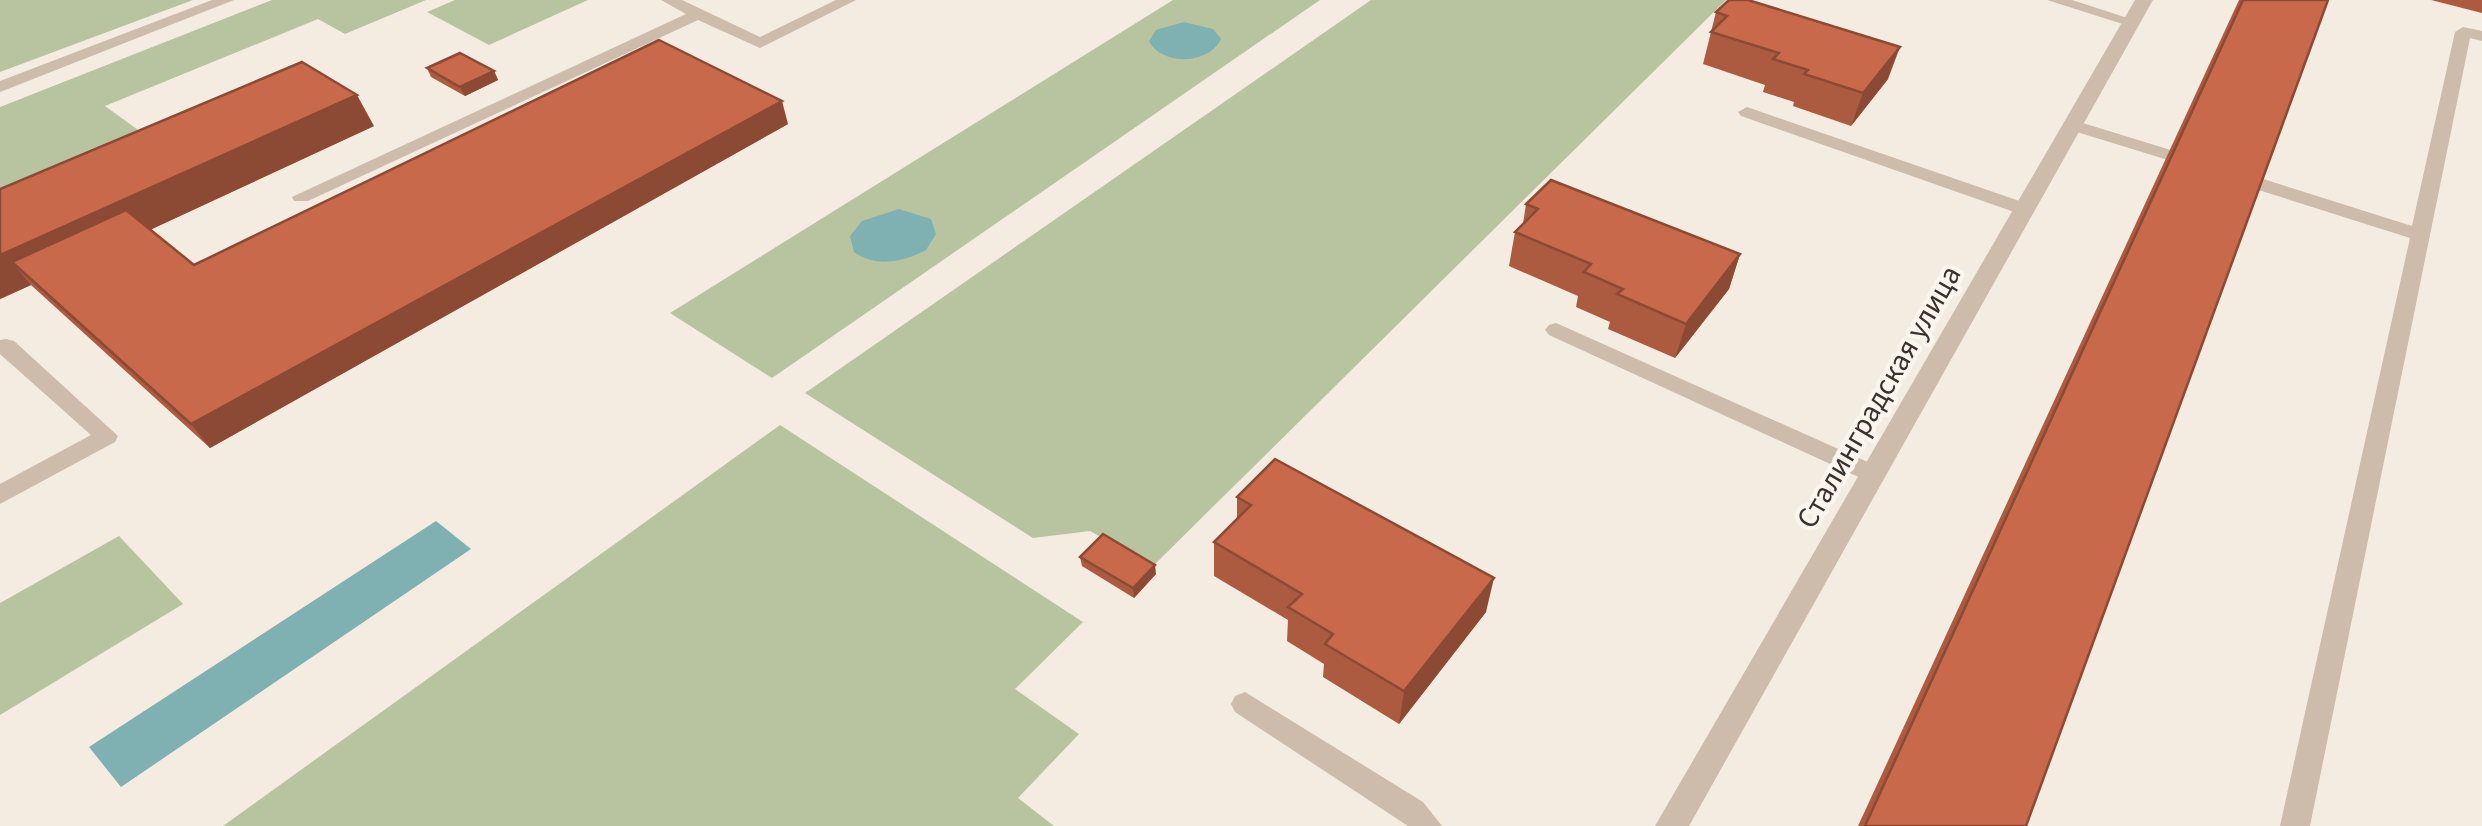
<svg xmlns="http://www.w3.org/2000/svg" width="2482" height="826" font-family="'Source Sans 3',sans-serif">
	<rect width="100%" height="100%" fill="#f4ebe1"/>
	<g fill="#b8c4a0">
		<polygon points="0,0 193,0 0,72"/>
		<polygon points="272,0 426,0 345,34 318,19 105,106 152,140 0,206 0,107"/>
		<polygon points="455,0 588,0 489,45 427,12"/>
		<polygon points="1173,0 1320,0 772,378 670,313"/>
		<polygon points="1371,0 1726,0 1153,566 1090,531 1033,538 805,393"/>
		<polygon points="780,425 1083,622 1015,689 1079,734 1018,798 1054,826 223,826"/>
		<polygon points="119,536 183,604 0,715 0,603"/>
	</g>
	<g fill="#7fb0b2">
		<path d="M 1184,22 L 1213,29 L 1221,39 C 1209,65 1161,66 1149,41 L 1156,30 Z"/>
		<path d="M 899,209 L 931,219 L 936,234 L 926,250 C 903,262 877,268 854,252 L 850,236 L 862,221 Z"/>
		<polygon points="436,521 471,549 121,787 89,747"/>
	</g>
	<g fill="none" stroke-linecap="round" stroke-linejoin="round">
		<g fill="#cdbbac" fill-rule="evenodd">
			<polygon points="212,0 234,0 0,92 0,81"/>
			<polygon points="661,0 682,0 760,37 836,0 856,0 760,48 698,20 308,201 294,201 292,197 686,14"/>
			<polygon points="2047,0 2072,0 2140,22 2132,27"/>
			<polygon points="2463,27 2482,31 2482,41 2470,38 2310,826 2280,826 2410,238 2246,186 2244,182 2253,176 2260,178 2412,226 2455,32"/>
			<polygon points="1747,107 2031,205 2034,209 2024,215 2017,213 1741,116 1738,112"/>
			<polygon points="2073,120 2174,151 2177,155 2168,160 2067,129 2064,125"/>
			<polygon points="1556,323 1881,468 1885,474 1881,480 1865,480 1549,335 1545,330 1549,325"/>
			<polygon points="6,339 14,341 118,436 115,442 0,504 0,484 91,435 0,354 0,340"/>
			<polygon points="1245,692 1423,802 1442,826 1408,826 1235,712 1231,704 1235,696"/>
		</g>
		<polygon fill="#cdbbac" fill-rule="evenodd" points="2135,0 2153,0 1689,826 1655,826"/>
	</g>
	<g fill="#ac5a40">
		<polygon points="2239,0 2328,0 2026,826 1858,826"/>
		<polygon points="2431,0 2482,0 2482,13"/>
		<polygon points="1716,12 1888,79 1851,126 1793,106 1794,102 1763,92 1765,85 1703,64"/>
		<polygon points="427,68 494,71 498,80 465,96 431,77"/>
		<polygon points="788,124 210,448 31,285 0,299 0,189 374,126 150,230 194,265"/>
		<polygon points="1526,204 1740,254 1729,289 1675,358 1608,329 1610,322 1576,307 1578,296 1509,266 1515,232 1523,224"/>
		<polygon points="1237,497 1486,612 1399,724 1323,677 1324,664 1287,641 1288,620 1214,576 1214,542 1237,518"/>
		<polygon points="1080,557 1156,574 1134,598 1082,566"/>
	</g>
	<g fill="#8c4a34">
		<polygon points="1900,47 1888,79 1851,126 1863,93"/>
		<polygon points="494,71 498,80 465,96 460,87"/>
		<polygon points="357,95 374,126 35,283 12,262 31,285 0,299 0,255"/>
		<polygon points="782,101 788,124 210,448 191,424"/>
		<polygon points="1740,254 1729,289 1675,358 1686,324"/>
		<polygon points="1155,565 1156,574 1134,598 1133,588"/>
		<polygon points="1494,578 1486,612 1399,724 1404,691"/>
	</g>
	<g fill="#c8694b" stroke="#8c4a34" stroke-width="2.5">
		<polygon points="1729,0 1748,0 1900,47 1863,93 1804,74 1808,70 1773,59 1779,53 1711,32 1727,16 1716,12"/>
		<polygon points="2243,0 2328,0 2026,826 1865,826"/>
		<polygon points="659,40 782,101 191,424 12,262 126,210 194,265"/>
		<polygon points="460,53 494,71 460,87 427,68"/>
		<polygon points="302,62 357,95 0,255 0,189"/>
		<polygon points="1551,180 1740,254 1686,324 1617,294 1623,289 1584,272 1591,264 1515,232 1538,209 1526,204"/>
		<polygon points="1275,459 1494,578 1404,691 1325,644 1333,634 1288,607 1302,594 1214,542 1251,505 1237,497"/>
		<polygon points="1103,534 1155,565 1133,588 1080,557"/>
	</g>
	<g text-anchor="middle" dominant-baseline="central" stroke-width="9" stroke-linejoin="round" paint-order="stroke">
		<g font-size="30" fill="#3b302b" stroke="#fbf5ee">
			<text transform="translate(1879 397) rotate(-60)">Сталинградская улица</text>
		</g>
	</g>
</svg>
